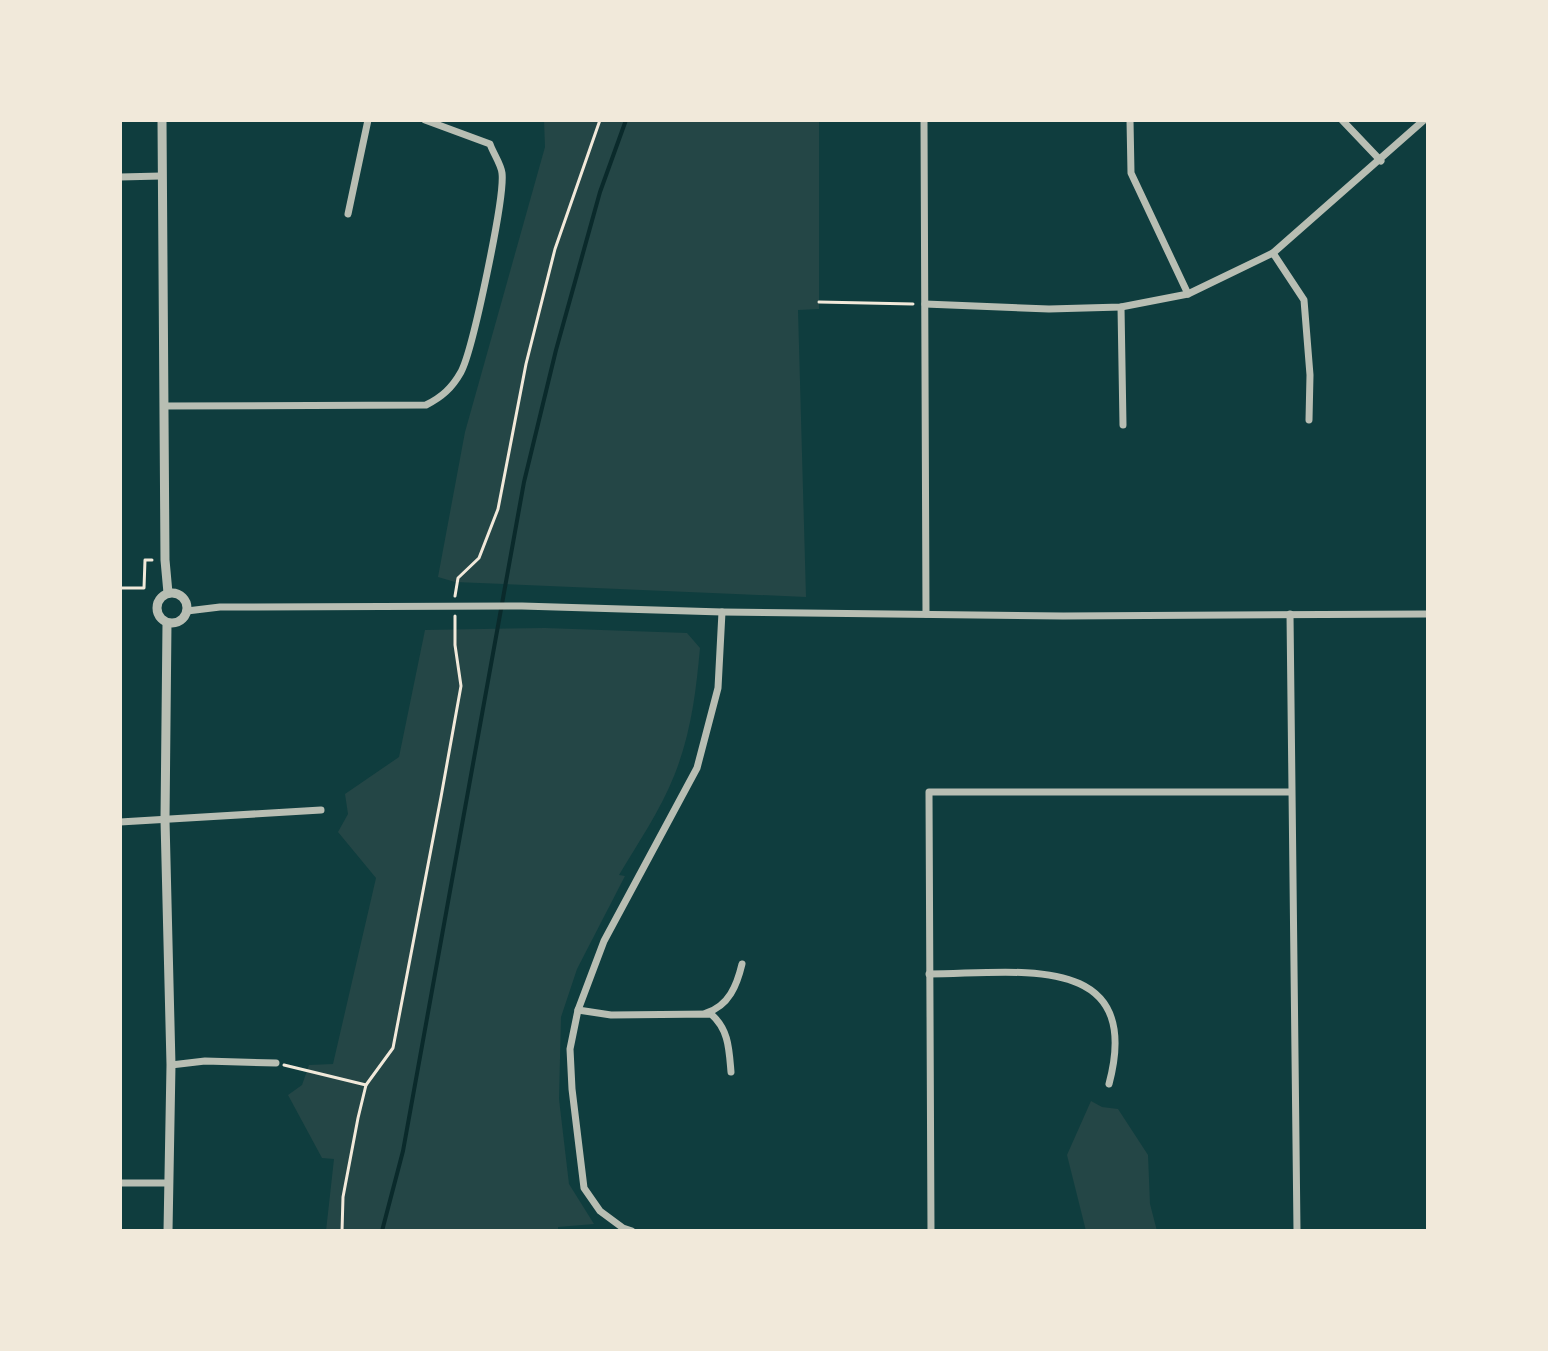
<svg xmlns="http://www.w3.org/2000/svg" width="1548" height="1351" font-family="Roboto,sans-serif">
	<rect width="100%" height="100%" fill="#0f3d3e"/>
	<g fill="#244646">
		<polygon points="544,120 819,120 819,309 798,310 806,597 455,582 438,577 465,432 545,147"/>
		<path d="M 545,628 L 687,633 L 700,648 C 696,692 691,734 674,776 C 660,811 638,843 619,875 L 625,876 L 577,969 L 561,1017 L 559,1099 L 569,1184 L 594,1224 L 558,1227 L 558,1231 L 326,1231 L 334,1159 L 322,1158 L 288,1095 L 302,1085 L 309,1065 L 333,1064 L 376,878 L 338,832 L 348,814 L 345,794 L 399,757 L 425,630 Z"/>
		<polygon points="1091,1101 1102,1107 1118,1109 1148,1155 1150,1204 1157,1231 1086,1231 1067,1155"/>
	</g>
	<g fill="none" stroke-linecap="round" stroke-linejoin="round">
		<polyline stroke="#0a2a2b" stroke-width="4" points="382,1231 403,1151 524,482 556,350 600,192 626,120"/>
		<g stroke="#f1e9da" stroke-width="3">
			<polyline points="819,302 913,304"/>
			<polyline points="120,588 144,588 145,560 152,560"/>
			<polyline points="455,596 458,578 479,558 498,509 526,364 555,249 600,120"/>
			<polyline points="284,1065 366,1085"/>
			<polyline points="342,1231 343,1197 358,1118 366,1085 393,1048 441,797 461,686 455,645 455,616"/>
		</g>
		<g stroke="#b8beb3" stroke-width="7">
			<polyline points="924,120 926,614"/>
			<polyline points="1130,120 1131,173 1188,294"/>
			<polyline points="1342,120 1381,161"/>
			<polyline points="120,177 161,176"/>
			<polyline points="348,214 368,120"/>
			<polyline points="1273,253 1304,300 1310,375 1309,420"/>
			<polyline points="925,304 1049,309 1121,307 1188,294 1273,253 1424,120"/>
			<polyline points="1121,307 1123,425"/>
			<path d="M 164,406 L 426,405 C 442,397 452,388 461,372 C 473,349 505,197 502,173 C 501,164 493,153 490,144 L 425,120"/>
			<polyline points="187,611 220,607 522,606 722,612 1063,616 1428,614"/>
			<polyline points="1290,614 1297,1231"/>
			<polyline points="120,822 321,810"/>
			<path d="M 929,974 C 1015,974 1145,949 1109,1084"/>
			<path d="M 578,1010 L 611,1015 L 711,1014 C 729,1030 729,1049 731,1072"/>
			<path d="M 706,1013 C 729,1006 737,985 742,964"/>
			<polyline points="171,1065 205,1061 276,1063"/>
			<polyline points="120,1183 167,1183"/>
			<polyline points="632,1231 623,1228 600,1211 584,1188 572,1089 570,1049 578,1010 604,941 697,768 718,688 722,612"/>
			<polyline points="931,1231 929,792 1291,792"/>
		</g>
		<g stroke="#b8beb3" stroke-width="9">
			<polyline points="162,120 165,560 168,593"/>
			<circle cx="172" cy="608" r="15"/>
			<polyline points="167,623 165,820 171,1065 168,1231"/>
		</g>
	</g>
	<rect width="1548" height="1351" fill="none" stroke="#f1e9da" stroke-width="244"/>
</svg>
